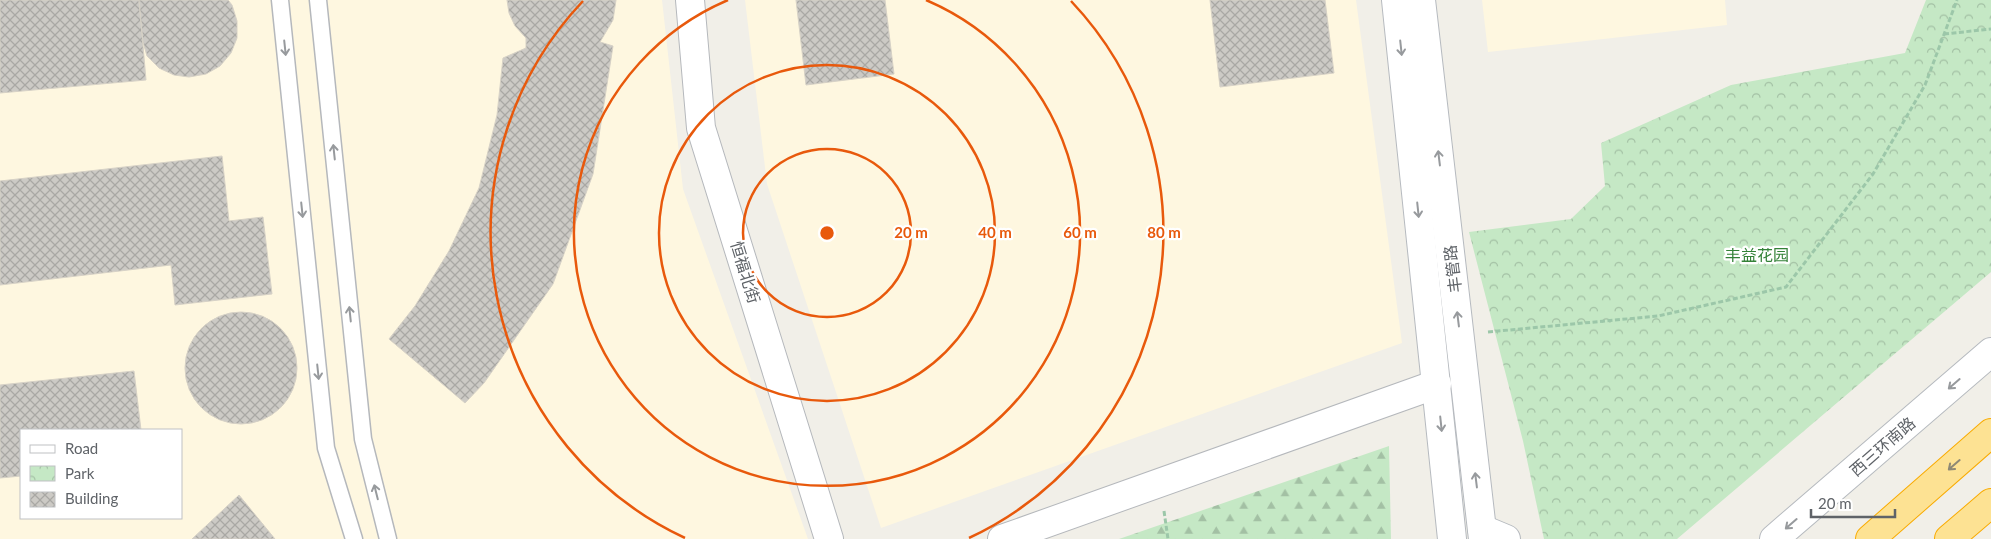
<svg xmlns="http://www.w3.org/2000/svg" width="1991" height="539" font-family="Lato,'Noto Sans SC',sans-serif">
	<defs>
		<pattern id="forest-firs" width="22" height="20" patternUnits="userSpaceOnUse" patternTransform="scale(1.25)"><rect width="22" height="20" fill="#c5e8c5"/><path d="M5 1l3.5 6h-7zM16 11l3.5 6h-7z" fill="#a3c0a4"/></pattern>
		<pattern id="park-crowns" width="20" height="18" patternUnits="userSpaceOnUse" patternTransform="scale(1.25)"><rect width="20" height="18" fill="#c5e8c5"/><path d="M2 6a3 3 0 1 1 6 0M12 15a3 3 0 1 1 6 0" fill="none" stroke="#a3c0a4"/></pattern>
		<pattern id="building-cross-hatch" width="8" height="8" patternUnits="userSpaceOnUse" patternTransform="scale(1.25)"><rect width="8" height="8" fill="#cccac5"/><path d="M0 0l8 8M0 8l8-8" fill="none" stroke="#a9a8a4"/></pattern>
	</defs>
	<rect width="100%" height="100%" fill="#f1efe8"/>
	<g fill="#fef7e0" fill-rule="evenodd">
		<path d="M 0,0 L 662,0 L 683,189 L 808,539 L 0,539 ZM 21,430 L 181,430 L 181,518 L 21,518 Z"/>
		<polygon points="745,0 1356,0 1402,343 881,528 767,184"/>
		<polygon points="1482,0 1725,0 1727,25 1488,52"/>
	</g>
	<polygon fill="url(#forest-firs)" points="1389,446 1391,539 1119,539"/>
	<polygon fill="url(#park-crowns)" points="1926,0 1991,0 1991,272 1677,539 1544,539 1523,441 1469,232 1571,219 1605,186 1601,143 1731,85 1905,53"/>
	<g fill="url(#building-cross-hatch)" stroke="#d6d1c6">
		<polygon points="0,0 139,0 146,80 0,93"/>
		<polygon points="139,0 228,0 232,5 237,21 237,38 231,53 220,66 206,74 189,77 174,75 159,68 147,56 143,42"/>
		<polygon points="507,0 616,0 613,20 600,42 613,46 593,174 553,284 484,383 465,403 389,339 415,306 449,251 479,188 497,115 503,58 526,48 526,38 515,26 509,13"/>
		<polygon points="796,0 885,0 894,74 806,85"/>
		<polygon points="1210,0 1325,0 1334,73 1220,87"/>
		<polygon points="222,156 229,221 263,217 272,294 175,305 171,265 0,285 0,181"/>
		<circle cx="241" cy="368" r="56"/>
		<polygon points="134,371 141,430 21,430 21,476 0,478 0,385"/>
		<polygon points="239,495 275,539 192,539"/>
	</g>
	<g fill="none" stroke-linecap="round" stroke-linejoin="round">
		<defs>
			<g id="lane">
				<polyline points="280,0 326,448 354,539"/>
				<polyline points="318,0 363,439 388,539"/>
			</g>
			<g id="street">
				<polyline points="690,0 701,128 829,539"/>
				<polyline points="1002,539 1437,384"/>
			</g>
			<g id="secondary">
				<polyline points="1396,0 1452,539"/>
				<polyline points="1421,0 1483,539"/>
				<polyline points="1482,529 1506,539"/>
				<polyline points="1774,539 1991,352"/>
			</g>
			<g id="highway">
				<polyline points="1870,539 1991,433"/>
				<polyline points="1949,539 1991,503"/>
			</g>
		</defs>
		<use href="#lane" stroke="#b5b8bc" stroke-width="19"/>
		<use href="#street" stroke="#b5b8bc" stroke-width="30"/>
		<use href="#secondary" stroke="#b6babf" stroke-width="30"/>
		<use href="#highway" stroke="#f9ab00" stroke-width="30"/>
		<g stroke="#9cc7a9" stroke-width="3" stroke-dasharray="5 2.5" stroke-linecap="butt">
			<polyline points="1944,34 1991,29"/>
			<polyline points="1488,332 1658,316 1786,287 1873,174 1925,85 1957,0"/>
			<polyline points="1164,511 1168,539"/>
		</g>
		<use href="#lane" stroke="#fff" stroke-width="16"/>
		<use href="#street" stroke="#fff" stroke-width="28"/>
		<use href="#secondary" stroke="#fff" stroke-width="28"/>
		<use href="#highway" stroke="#fde293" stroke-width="28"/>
	</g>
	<defs><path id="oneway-shaft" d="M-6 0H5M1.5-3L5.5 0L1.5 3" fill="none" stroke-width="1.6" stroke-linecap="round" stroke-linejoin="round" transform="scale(1.25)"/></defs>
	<g stroke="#979a9d">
		<use href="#oneway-shaft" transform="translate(285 48) rotate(84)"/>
		<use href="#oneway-shaft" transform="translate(1401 48) rotate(84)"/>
		<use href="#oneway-shaft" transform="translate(334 152) rotate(-96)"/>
		<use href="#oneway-shaft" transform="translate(1439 158) rotate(-97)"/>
		<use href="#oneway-shaft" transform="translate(302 210) rotate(84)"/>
		<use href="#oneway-shaft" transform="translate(1418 210) rotate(84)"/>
		<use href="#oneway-shaft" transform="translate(350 314) rotate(-96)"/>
		<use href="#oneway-shaft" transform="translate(1458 319) rotate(-97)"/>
		<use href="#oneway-shaft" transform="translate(318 372) rotate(84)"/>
		<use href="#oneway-shaft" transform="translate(1954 384) rotate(139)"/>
		<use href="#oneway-shaft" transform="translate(1441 424) rotate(84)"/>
		<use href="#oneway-shaft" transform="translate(1476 480) rotate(-97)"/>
		<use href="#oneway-shaft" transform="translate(376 492) rotate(-104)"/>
		<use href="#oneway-shaft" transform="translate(1791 524) rotate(139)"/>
	</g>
	<use stroke="#8e8975" href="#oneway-shaft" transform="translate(1954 465) rotate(139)"/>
	<g fill="none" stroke="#e8590c" stroke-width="2.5">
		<circle cx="827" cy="233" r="84"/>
		<circle cx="827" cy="233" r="168"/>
		<path d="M926 0A253 253 0 1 1 728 0"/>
		<path d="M685 538A337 337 0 0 1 583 1M1071 1A337 337 0 0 1 969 538"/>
	</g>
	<g text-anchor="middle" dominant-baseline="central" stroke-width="4.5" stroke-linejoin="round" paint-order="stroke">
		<g font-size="16" fill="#348238" stroke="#fff">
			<text x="1757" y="254">丰益花园</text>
		</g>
		<g font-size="16" fill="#5f6368" stroke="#fff">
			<text transform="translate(1452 269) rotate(-97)">丰管路</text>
			<text transform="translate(746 272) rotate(73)">恒福北街</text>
			<text transform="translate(1882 446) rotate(-41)">西三环南路</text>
		</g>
	</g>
	<circle cx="827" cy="233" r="8" fill="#e8590c" stroke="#fff" stroke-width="2.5"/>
	<g font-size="15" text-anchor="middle" font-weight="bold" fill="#e8590c" stroke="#fff" stroke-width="4.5" stroke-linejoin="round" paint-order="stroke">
		<text x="911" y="238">20 m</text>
		<text x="995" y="238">40 m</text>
		<text x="1080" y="238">60 m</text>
		<text x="1164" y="238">80 m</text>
	</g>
	<rect x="20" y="429" width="162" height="90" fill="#ffffff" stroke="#bfc1c3"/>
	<rect x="30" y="445" width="25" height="8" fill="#ffffff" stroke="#bfc1c3"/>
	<text x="65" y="454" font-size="15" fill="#5f6368">Road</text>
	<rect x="30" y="466" width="25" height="15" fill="url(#park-crowns)" stroke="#bfc1c3"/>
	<text x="65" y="479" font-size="15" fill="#5f6368">Park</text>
	<rect x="30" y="492" width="25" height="15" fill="url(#building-cross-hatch)" stroke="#bfc1c3"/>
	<text x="65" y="504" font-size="15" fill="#5f6368">Building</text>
	<path d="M1811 509v8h84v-8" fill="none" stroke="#5f6368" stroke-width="2.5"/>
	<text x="1818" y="509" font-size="15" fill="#5f6368" stroke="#ffffff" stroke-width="4" paint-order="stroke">20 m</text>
</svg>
